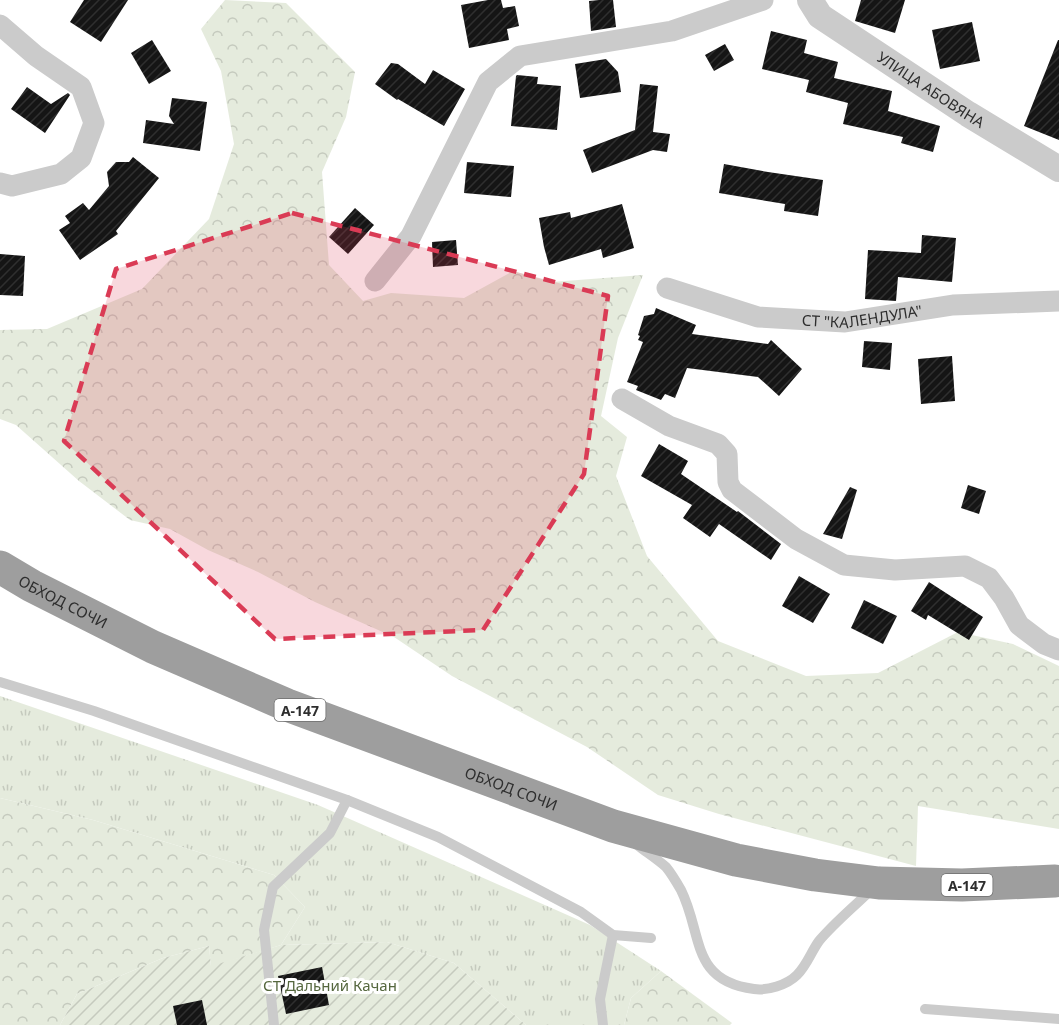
<svg xmlns="http://www.w3.org/2000/svg" width="1059" height="1025" font-family="'Noto Sans',sans-serif">
	<defs>
		<pattern id="grass-tufts" width="24" height="20" patternUnits="userSpaceOnUse" patternTransform="scale(1.5)"><rect width="24" height="20" fill="#e5ebdd"/><path d="M3 7l-1-3M5 7V3M7 7l1-3M15 17l-1-3M17 17v-4M19 17l1-3" fill="none" stroke="#c5cabe"/></pattern>
		<pattern id="forest-crowns" width="20" height="18" patternUnits="userSpaceOnUse" patternTransform="scale(1.5)"><rect width="20" height="18" fill="#e5ebdd"/><path d="M2 6a3 3 0 1 1 6 0M12 15a3 3 0 1 1 6 0" fill="none" stroke="#c5cabe"/></pattern>
		<pattern id="garden-furrows" width="10" height="10" patternUnits="userSpaceOnUse" patternTransform="scale(1.5)"><rect width="10" height="10" fill="#e5ebdd"/><path d="M-1 1l2-2M0 10L10 0M9 11l2-2" fill="none" stroke="#c5cabe"/></pattern>
		<pattern id="building-hatch" width="6" height="6" patternUnits="userSpaceOnUse" patternTransform="scale(1.5)"><rect width="6" height="6" fill="#151515"/><path d="M-1 1l2-2M0 6l6-6M5 7l2-2" fill="none" stroke="#2f2f2f"/></pattern>
	</defs>
	<rect width="100%" height="100%" fill="#fff"/>
	<polygon fill="url(#grass-tufts)" points="0,696 318,805 590,925 661,971 631,998 624,1025 526,1025 454,963 387,942 281,945 305,907 274,875 93,820 0,798"/>
	<g fill="url(#forest-crowns)">
		<polygon points="225,0 286,3 355,72 346,117 322,172 329,265 363,301 391,293 464,298 513,271 552,282 643,275 618,338 601,416 627,437 616,476 647,556 718,641 806,676 878,673 958,632 1013,644 1059,666 1059,829 918,806 916,866 719,814 658,795 587,747 452,676 394,637 315,602 258,572 208,550 170,529 130,520 79,481 16,425 0,419 0,330 47,329 142,289 209,219 234,144 221,71 201,29"/>
		<polygon points="0,798 93,820 274,875 305,907 281,945 211,967 209,946 163,958 77,994 60,1025 0,1025"/>
		<polygon points="661,971 732,1023 730,1025 624,1025 631,998"/>
	</g>
	<polygon fill="url(#garden-furrows)" points="387,942 454,963 526,1025 60,1025 77,994 163,958 209,946 211,966 281,945"/>
	<g fill="url(#building-hatch)">
		<polygon points="84,0 128,0 101,42 70,22"/>
		<polygon points="488,0 501,0 503,8 515,6 519,26 507,29 509,40 469,48 461,5"/>
		<polygon points="599,0 613,0 616,27 591,31 589,1"/>
		<polygon points="861,0 905,0 895,33 855,21"/>
		<polygon points="972,22 980,61 940,69 932,30"/>
		<polygon points="771,31 807,40 804,53 838,62 834,78 892,91 888,111 940,126 933,152 901,143 903,137 843,124 848,103 806,92 809,80 762,69"/>
		<polygon points="152,40 171,71 149,84 131,53"/>
		<polygon points="1058,40 1059,40 1059,140 1024,126"/>
		<polygon points="725,44 734,60 714,71 705,55"/>
		<polygon points="606,59 618,72 621,92 580,98 575,64"/>
		<polygon points="391,63 398,64 425,84 433,70 465,89 444,126 398,99 397,100 375,84"/>
		<polygon points="517,75 538,77 537,84 561,86 557,130 511,126 516,76"/>
		<polygon points="640,84 658,86 653,132 670,134 667,152 653,150 592,173 583,150 635,130"/>
		<polygon points="27,87 51,104 68,93 70,95 45,133 11,109"/>
		<polygon points="172,98 207,102 200,151 143,143 146,120 174,124 169,116"/>
		<polygon points="133,157 159,178 116,231 118,234 80,260 59,230 70,223 65,216 83,203 89,210 109,186 107,172 116,162 129,162"/>
		<polygon points="467,162 514,166 511,197 464,193"/>
		<polygon points="724,164 768,172 823,180 818,216 784,211 785,204 719,193"/>
		<polygon points="622,204 634,248 603,258 601,249 549,265 544,247 539,218 570,212 571,218"/>
		<polygon points="355,208 374,225 348,254 329,237"/>
		<polygon points="922,235 956,238 952,282 898,277 896,301 865,299 868,250 921,253"/>
		<polygon points="456,240 458,265 433,267 432,242"/>
		<polygon points="0,254 25,256 23,296 0,295"/>
		<polygon points="656,308 696,325 692,334 768,344 771,340 802,369 779,396 758,377 687,368 675,398 665,394 661,400 636,390 638,386 627,382 643,342 638,340 640,336 638,335 644,316 654,314"/>
		<polygon points="864,341 892,343 890,370 862,367"/>
		<polygon points="952,356 955,401 921,404 918,359"/>
		<polygon points="659,444 688,461 681,474 737,512 738,511 781,544 771,560 719,524 710,537 683,518 692,505 641,476"/>
		<polygon points="968,485 986,491 979,514 961,508"/>
		<polygon points="850,487 857,490 842,539 823,534"/>
		<polygon points="799,576 830,594 813,623 782,606"/>
		<polygon points="929,582 983,617 969,640 928,615 926,620 911,611"/>
		<polygon points="864,600 897,616 883,644 851,628"/>
		<polygon points="322,967 329,1005 286,1014 278,976"/>
		<polygon points="202,1000 207,1025 177,1025 173,1006"/>
	</g>
	<g fill="none" stroke-linecap="round" stroke-linejoin="round">
		<g stroke="#cbcbcb" stroke-width="10">
			<polyline points="0,682 94,711 347,800 438,837 581,912 613,935 651,938"/>
			<path d="M 636,844 C 646,852 657,859 666,867 C 671,873 677,883 681,890 C 703,934 690,981 754,989 C 767,991 787,985 797,975 C 807,965 811,952 819,941 C 835,922 855,906 872,889"/>
			<polyline points="925,1009 1059,1019"/>
			<polyline points="274,1025 264,930 273,887 330,833 347,800"/>
			<polyline points="603,1025 600,999 613,935"/>
		</g>
		<g stroke="#cbcbcb" stroke-width="21">
			<polyline points="0,25 36,56 81,87 94,123 81,158 61,174 12,186 0,183"/>
			<polyline points="375,281 411,236 488,82 520,56 672,31 763,0"/>
			<path id="s1" d="M 667,288 L 758,317 L 845,322 L 953,305 L 1059,301"/>
			<polyline points="622,399 669,426 718,444 727,454 728,482 732,490 796,539 844,565 895,570 965,566 989,578 1004,598 1019,625 1044,644 1059,650"/>
		</g>
		<path stroke="#cbcbcb" stroke-width="26" id="s2" d="M 810,0 L 820,16 L 968,114 L 1059,169"/>
		<path stroke="#9e9e9e" stroke-width="33" id="s3" d="M 0,567 L 32,586 L 153,647 L 287,705 L 613,826 L 736,860 L 815,875 L 879,883 L 962,885 L 1055,881"/>
	</g>
	<path fill="#da3b55" fill-opacity="0.2" stroke="#da3b55" stroke-width="4.5" stroke-dasharray="12 8" stroke-linejoin="round" d="M 292,213 L 608,296 L 584,474 L 483,630 L 275,639 L 64,441 L 116,269 Z"/>
	<g text-anchor="middle" dominant-baseline="central" stroke-width="6" stroke-linejoin="round" paint-order="stroke">
		<g fill="#fff" stroke="#6d6d6d" stroke-width="1.5">
			<rect x="274.5" y="699" width="51" height="22" rx="4.5"/>
			<rect x="941.5" y="874" width="51" height="22" rx="4.5"/>
		</g>
		<g font-size="14" font-weight="bold" fill="#2e2e2e">
			<text x="300" y="710">А-147</text>
			<text x="967" y="885">А-147</text>
		</g>
		<g font-size="15" fill="#2e2e2e" stroke="#fff">
			<text stroke="none"><textPath href="#s2" startOffset="152">УЛИЦА АБОВЯНА</textPath></text>
			<text stroke="none"><textPath href="#s1" startOffset="200">СТ "КАЛЕНДУЛА"</textPath></text>
			<text stroke="none"><textPath href="#s3" startOffset="72">ОБХОД СОЧИ</textPath></text>
			<text stroke="none"><textPath href="#s3" startOffset="558">ОБХОД СОЧИ</textPath></text>
		</g>
		<g font-size="15" fill="#55673e" stroke="#fff">
			<text x="330" y="985">СТ Дальний Качан</text>
		</g>
	</g>
</svg>
